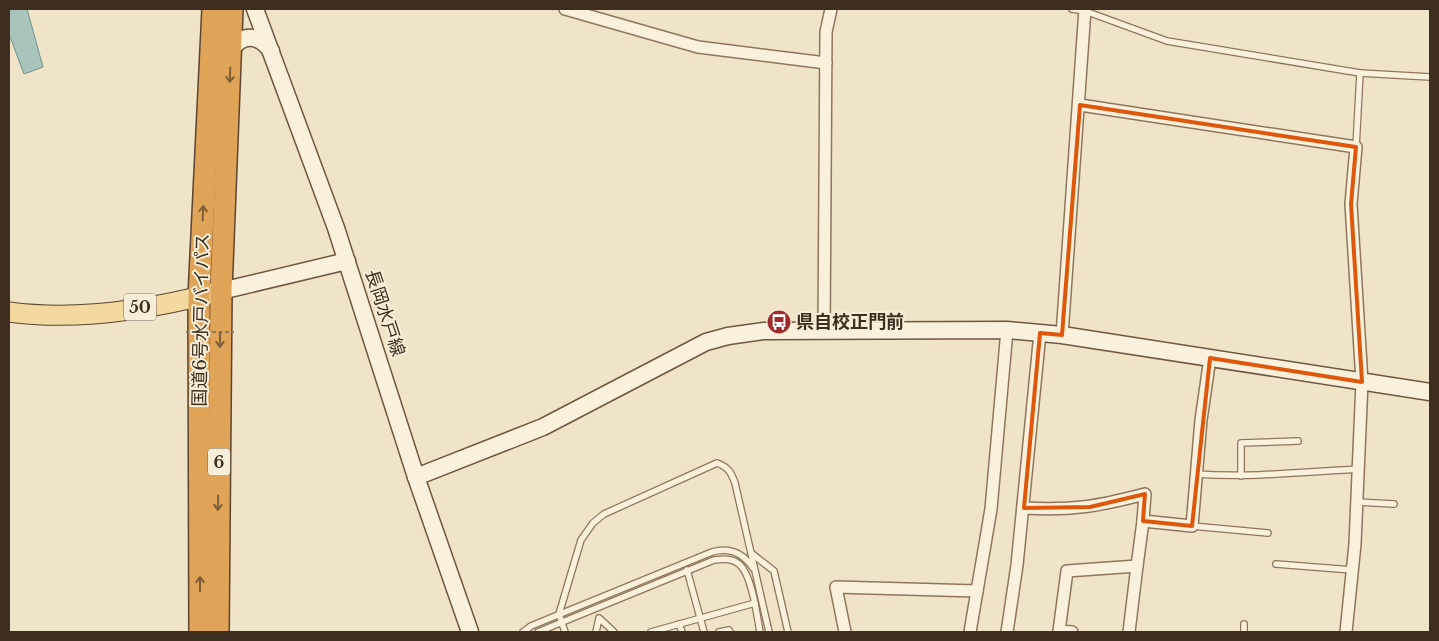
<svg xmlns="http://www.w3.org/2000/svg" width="1439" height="641" font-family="'Libre Baskerville','Noto Sans JP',serif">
	<rect width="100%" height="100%" fill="#f0e4c8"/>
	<polygon fill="#a9c4bc" stroke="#6f938a" points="9,9 27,9 43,67 24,74 9,34"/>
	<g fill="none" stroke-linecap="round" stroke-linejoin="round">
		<defs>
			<g id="lane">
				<polyline points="1072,9 1085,11 1167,41 1360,73"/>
				<polyline points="1356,147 1360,73 1430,77"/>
				<path d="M 1196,474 C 1250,478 1305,472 1359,469"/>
				<polyline points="1241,476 1241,443 1298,441"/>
				<polyline points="1357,502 1394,504"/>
				<polyline points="1192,526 1268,533"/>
				<polyline points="751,553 774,571 788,632"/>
				<polyline points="1276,564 1352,570"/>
				<polyline points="687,570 704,632"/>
				<polyline points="679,624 682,632"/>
				<path d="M 523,632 L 531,626 L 712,552 C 730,547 743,553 753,568"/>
				<path d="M 538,632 L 714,560 C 723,559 733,558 740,565 C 752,576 757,616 760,632"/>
				<path d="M 565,632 L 559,614 L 581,540 L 593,523 L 604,514 L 717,463 C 728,467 731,472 735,483 L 769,632"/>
				<polyline points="596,632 599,618 614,632"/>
				<polyline points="651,632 755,603"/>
				<polyline points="719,632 729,630 730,632"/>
				<polyline points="1244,632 1244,624"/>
			</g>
			<g id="street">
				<polyline points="565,9 698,47 826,63"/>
				<polyline points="1080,105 1356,147 1351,204 1362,382 1355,544 1346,632"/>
				<polyline points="824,331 826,32 831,9"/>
				<polyline points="1062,335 1085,9"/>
				<path d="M 1024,508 C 1072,511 1099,506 1145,494 L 1143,521 L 1192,526 L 1201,420 L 1210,358"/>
				<polyline points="1137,566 1143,521"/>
				<polyline points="845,632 836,587 977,591"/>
				<polyline points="970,632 991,509 1007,330"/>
				<polyline points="1007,632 1017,565 1040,333"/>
				<polyline points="1072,632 1059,631 1067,571 1137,566 1129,632"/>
			</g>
			<g id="secondary">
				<polyline points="255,9 336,228 416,477 470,632"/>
				<path d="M 231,50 C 242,33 259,34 271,51"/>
				<polyline points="221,291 347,261"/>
				<polyline points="416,477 543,427 706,342 728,336 764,331 1007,330 1062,335 1430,392"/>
			</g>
			<path id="primary" d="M 9,312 C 75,321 148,310 213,293"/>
			<g id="highway">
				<polyline points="200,632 199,297 213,9"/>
				<polyline points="218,632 221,291 232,9"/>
			</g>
		</defs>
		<use href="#lane" stroke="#8d765c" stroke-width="8"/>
		<use href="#street" stroke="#8d765c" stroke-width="14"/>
		<use href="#secondary" stroke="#6f573f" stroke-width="19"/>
		<use href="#primary" stroke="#5b4430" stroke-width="21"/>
		<use href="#highway" stroke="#5b4430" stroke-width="24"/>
		<use href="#lane" stroke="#faf1dc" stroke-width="5.5"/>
		<use href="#street" stroke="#faf1dc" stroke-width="11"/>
		<use href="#secondary" stroke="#faf1dc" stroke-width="16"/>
		<use href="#primary" stroke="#f3d9a0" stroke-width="19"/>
		<use href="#highway" stroke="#e0a458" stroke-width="21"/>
		<polyline stroke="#8d765c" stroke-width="2" stroke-dasharray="4 2.5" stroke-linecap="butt" points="186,332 234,332"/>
	</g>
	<defs><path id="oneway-shaft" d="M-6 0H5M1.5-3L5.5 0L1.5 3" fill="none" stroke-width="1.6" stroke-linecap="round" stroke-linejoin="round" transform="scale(1.25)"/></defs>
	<g stroke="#7e5d36">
		<use href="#oneway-shaft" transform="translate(230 75) rotate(92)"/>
		<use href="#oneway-shaft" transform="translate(203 213) rotate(-87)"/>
		<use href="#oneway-shaft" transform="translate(220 340) rotate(91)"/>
		<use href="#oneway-shaft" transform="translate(218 503) rotate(91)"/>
		<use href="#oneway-shaft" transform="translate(200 584) rotate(-90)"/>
	</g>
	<path fill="none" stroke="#df570d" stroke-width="4" stroke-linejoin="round" d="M 1080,105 L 1356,147 L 1351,204 L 1362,382 L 1210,358 L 1192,526 L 1143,521 L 1145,494 L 1090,507 L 1024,508 L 1040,333 L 1062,335 Z"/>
	<defs>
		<symbol id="bus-disc" viewBox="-11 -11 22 22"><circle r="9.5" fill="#9e2a2b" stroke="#f7eed8"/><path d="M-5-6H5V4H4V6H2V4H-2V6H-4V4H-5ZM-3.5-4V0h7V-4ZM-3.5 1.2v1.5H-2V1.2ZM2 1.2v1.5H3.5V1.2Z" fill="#fff"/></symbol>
	</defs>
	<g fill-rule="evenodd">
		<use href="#bus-disc" x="765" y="308" width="28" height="28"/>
	</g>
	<g text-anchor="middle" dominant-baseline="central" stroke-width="4" stroke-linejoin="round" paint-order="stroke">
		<g fill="#f7eed8" stroke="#756857" stroke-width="1">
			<rect x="124" y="293.5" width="32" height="27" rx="4"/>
			<rect x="208" y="448.5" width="22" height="27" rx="4"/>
		</g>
		<g font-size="16" font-weight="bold" fill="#3d2e20">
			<text x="140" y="307">50</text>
			<text x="219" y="462">6</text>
		</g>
		<g font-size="18" fill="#3d2e20" stroke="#f7eed8">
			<text transform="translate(385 313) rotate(72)">長岡水戸線</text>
			<text transform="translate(201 320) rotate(-89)">国道6号水戸バイパス</text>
		</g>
		<g font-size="18" font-weight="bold" fill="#3d2e20" stroke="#f7eed8" text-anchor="start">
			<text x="796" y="322">県自校正門前</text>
		</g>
	</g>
	<rect width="1439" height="641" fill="none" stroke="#3d2e20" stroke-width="20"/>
</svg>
